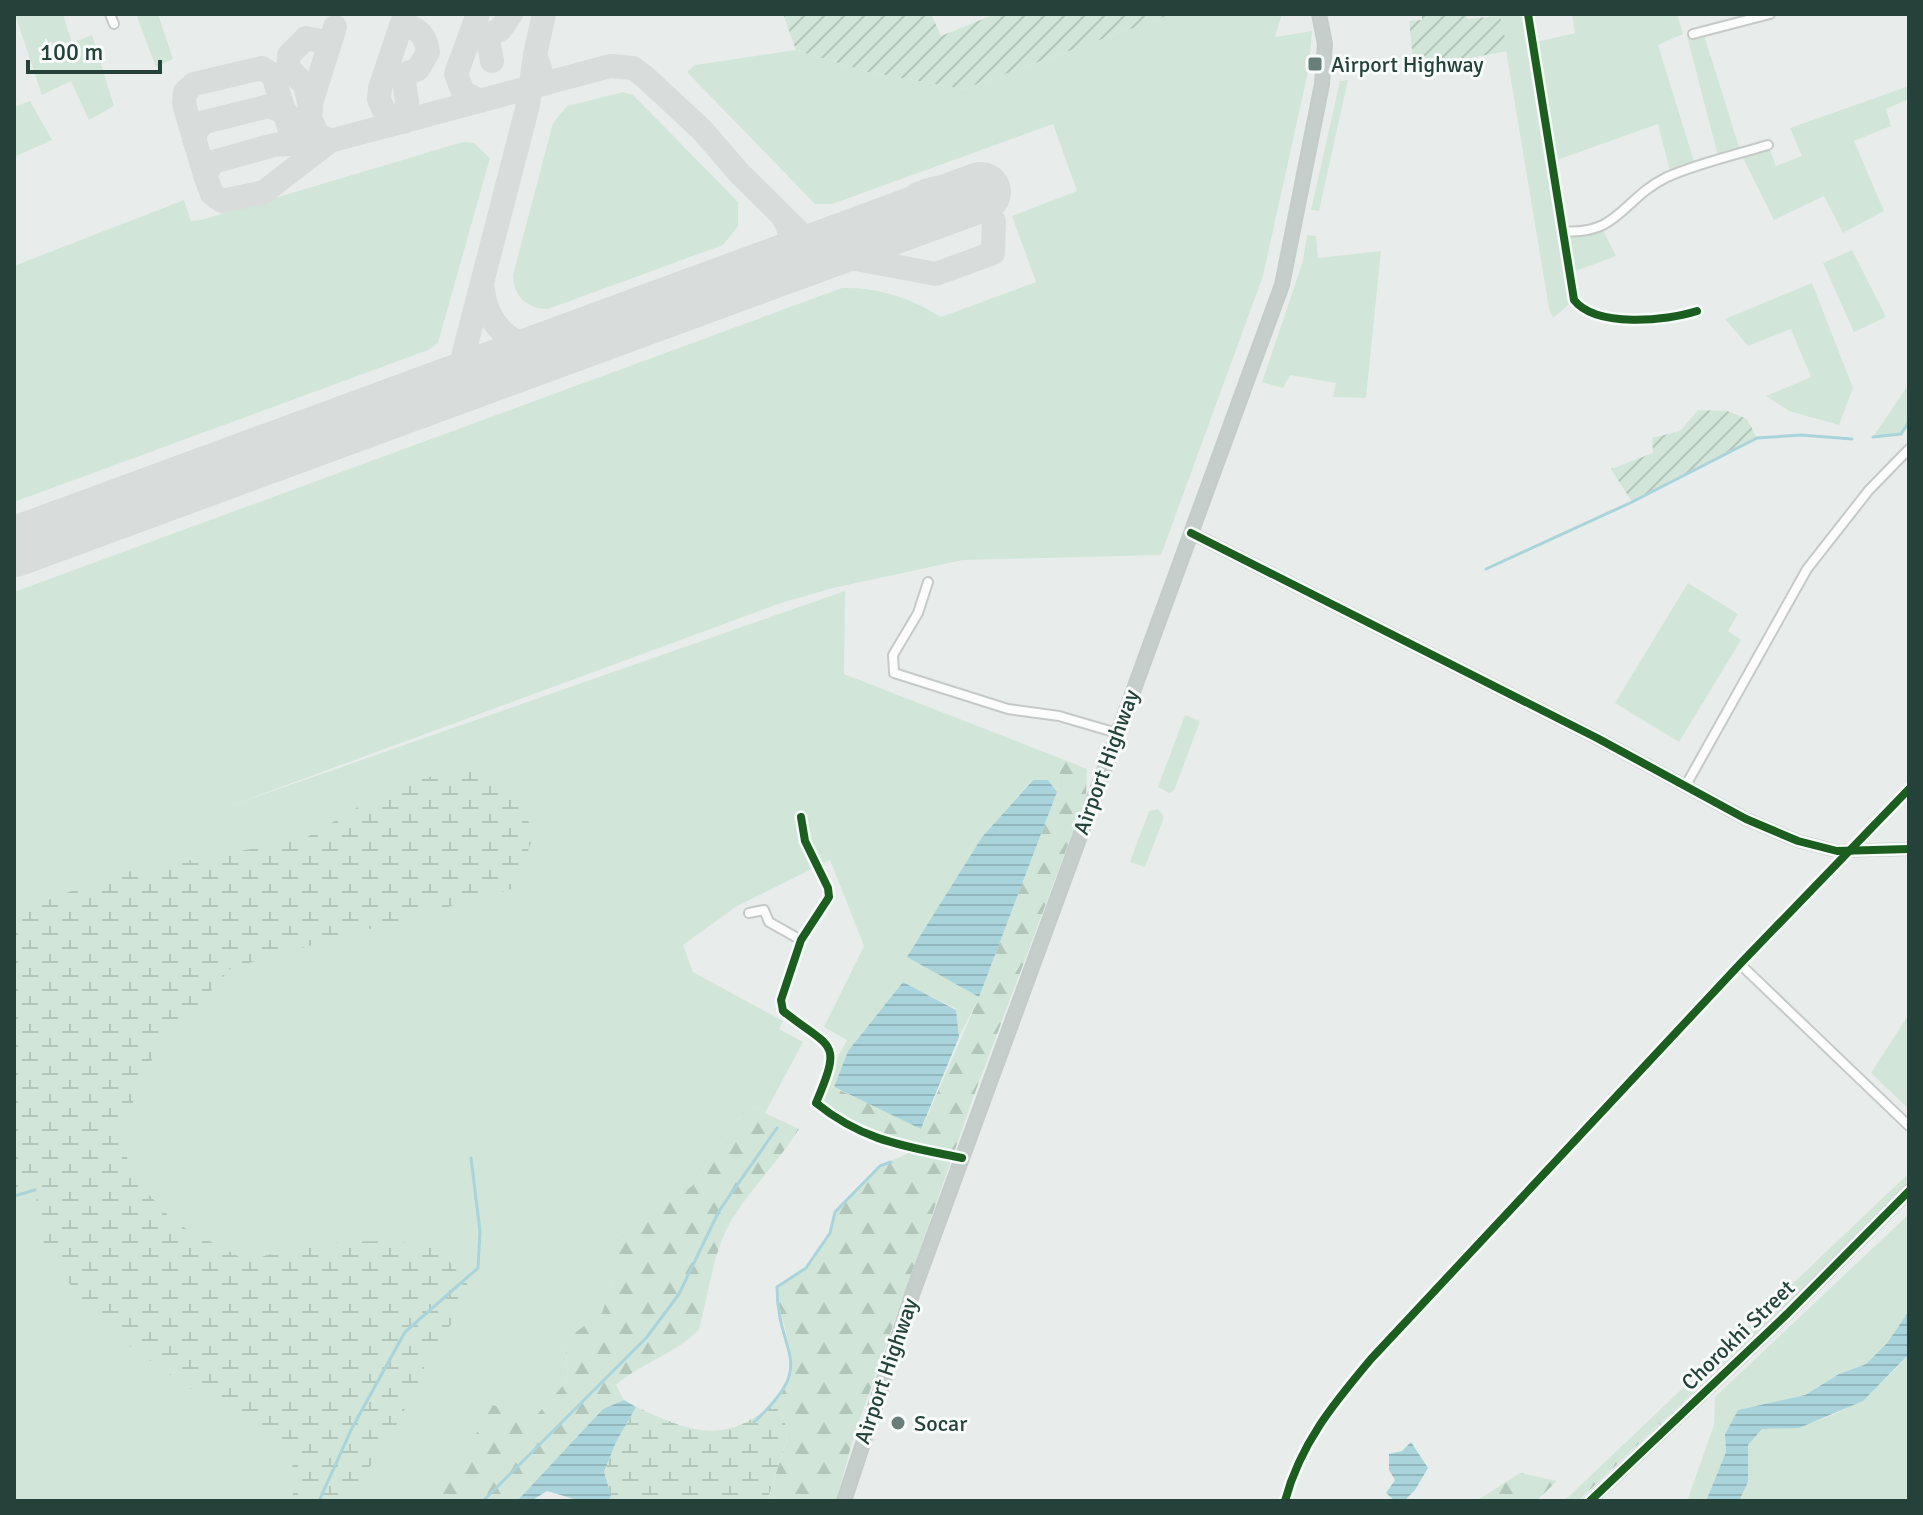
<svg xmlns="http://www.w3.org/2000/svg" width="1923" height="1515" font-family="Signika,sans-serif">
	<defs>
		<pattern id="forest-firs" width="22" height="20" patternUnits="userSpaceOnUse" patternTransform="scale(2)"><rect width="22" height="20" fill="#d1e6d8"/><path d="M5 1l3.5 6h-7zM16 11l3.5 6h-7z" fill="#b3c6ba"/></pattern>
		<pattern id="wetland-marsh" width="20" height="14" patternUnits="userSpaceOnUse" patternTransform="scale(2)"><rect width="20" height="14" fill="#d1e6d8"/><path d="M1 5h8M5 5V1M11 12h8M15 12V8" fill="none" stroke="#b3c6ba"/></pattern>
		<pattern id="garden-furrows" width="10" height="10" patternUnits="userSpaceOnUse" patternTransform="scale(2)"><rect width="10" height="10" fill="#d1e6d8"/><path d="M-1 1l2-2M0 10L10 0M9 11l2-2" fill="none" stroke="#b3c6ba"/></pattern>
		<pattern id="water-rules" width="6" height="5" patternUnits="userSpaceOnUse" patternTransform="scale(2)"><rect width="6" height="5" fill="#a9d4db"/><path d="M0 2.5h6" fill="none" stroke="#91b7bd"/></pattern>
	</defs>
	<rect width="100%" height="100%" fill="#e8edeb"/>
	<g fill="#d1e6d8">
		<polygon points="15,14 63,14 72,43 92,35 114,106 89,120 71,81 42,95"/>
		<polygon points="136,14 158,14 173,59 156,67"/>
		<path d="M 1172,14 L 1282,14 L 1275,37 L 1312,31 L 1309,67 L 1263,276 L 1161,555 L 963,560 L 833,588 L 781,603 L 227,807 L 845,591 L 844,674 L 1062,759 L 1057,792 L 1048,780 L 1032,780 L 982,837 L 908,957 L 979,997 L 959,1037 L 956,1009 L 903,982 L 848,1051 L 834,1087 L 824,1083 L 847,1040 L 824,1027 L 864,946 L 830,860 L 737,906 L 683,945 L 693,972 L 783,1021 L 779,1029 L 803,1042 L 765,1113 L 748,1105 L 692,1186 L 614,1238 L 614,1276 L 602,1314 L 565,1340 L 568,1380 L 532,1420 L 431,1501 L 14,1501 L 14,592 L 842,288 C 879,287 910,298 941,317 L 1036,282 L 1012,216 L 1077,191 L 1053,124 L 832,204 L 815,204 L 687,72 L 695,65 L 796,50 L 868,72 L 963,89 Z"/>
		<polygon points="1500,14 1528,14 1532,43 1575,33 1572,14 1677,14 1683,34 1658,45 1696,168 1671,175 1658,124 1551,162 1562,231 1602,228 1616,256 1570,273 1574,300 1553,318 1549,308"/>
		<polygon points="1703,32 1741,153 1768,145 1776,166 1802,156 1790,128 1909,86 1909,99 1886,109 1891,126 1854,141 1884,211 1843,233 1824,196 1774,220 1741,154 1719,160 1687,36"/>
		<polygon points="1348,80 1319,211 1311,210 1340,81"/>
		<path d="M 623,92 L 633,95 L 738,202 L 738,226 L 723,245 L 548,309 C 527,309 513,296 513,275 L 553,123 L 567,106 Z"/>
		<polygon points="30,101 52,140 14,157 14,107"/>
		<polygon points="463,142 474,143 490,158 438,343 428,350 14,502 14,266 184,200 191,221 201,220"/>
		<polygon points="1307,235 1316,236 1318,258 1381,251 1366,398 1333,397 1336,383 1290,375 1283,388 1262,382 1303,261"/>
		<polygon points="1852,250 1886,317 1854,332 1823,263"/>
		<polygon points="1812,283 1853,388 1839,425 1789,411 1766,396 1811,377 1791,329 1748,346 1725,319"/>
		<polygon points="1909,384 1909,422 1901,434 1873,437"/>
		<polygon points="1688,583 1738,614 1728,631 1741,640 1679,742 1615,703"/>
		<polygon points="1185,715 1200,721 1174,791 1169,793 1158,787"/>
		<polygon points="1158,809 1164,817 1145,867 1130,862 1149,811"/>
		<polygon points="1909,1014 1909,1109 1871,1073"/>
		<polygon points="1909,1214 1909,1311 1887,1343 1866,1364 1839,1374 1805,1395 1738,1410 1725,1434 1726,1452 1706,1501 1687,1501 1714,1425 1715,1397"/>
		<path d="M 1909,1354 L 1909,1501 L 1739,1501 L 1748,1482 L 1748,1445 L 1762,1429 C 1828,1428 1866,1403 1909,1354 Z"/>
	</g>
	<g fill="url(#forest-firs)">
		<path d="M 1062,759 L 1087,769 L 1086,797 L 976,1090 L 853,1439 L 836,1501 L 767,1501 L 788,1436 L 779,1398 C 783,1391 789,1383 791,1375 C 797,1354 777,1313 777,1287 L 806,1268 L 830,1234 L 835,1212 L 880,1166 L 918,1149 L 885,1143 L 816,1103 L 824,1083 L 922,1128 L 979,997 L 1057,792 Z"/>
		<path d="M 748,1105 L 799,1129 C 781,1158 757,1182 738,1210 C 713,1245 710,1289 699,1329 C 680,1352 640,1363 616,1385 L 624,1400 L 603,1409 L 517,1501 L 431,1501 L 445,1487 L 493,1405 L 532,1420 L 568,1380 L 565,1340 L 602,1313 L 614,1276 L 614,1238 L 692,1186 Z"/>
		<polygon points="1909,1173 1909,1189 1578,1501 1564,1501"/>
		<polygon points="1520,1473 1557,1481 1536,1501 1476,1501"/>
	</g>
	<g fill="url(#wetland-marsh)">
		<path d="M 491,769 L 535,831 L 515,888 L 231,968 L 154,1055 L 119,1134 L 134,1178 L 174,1222 L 247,1261 C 312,1241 372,1236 438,1247 L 475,1294 L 431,1350 L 415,1391 L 386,1443 L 346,1501 L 293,1501 L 292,1448 L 205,1399 L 128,1345 L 74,1291 L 43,1241 L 35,1190 L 14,1196 L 14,913 L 116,874 L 304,839 L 404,780 Z"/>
		<path d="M 779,1398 L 788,1435 L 767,1501 L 608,1501 L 611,1496 L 604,1473 L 616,1442 L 636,1407 C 695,1434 728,1446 779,1398 Z"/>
	</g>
	<g fill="url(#garden-furrows)">
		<polygon points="783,14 931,14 941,36 995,14 1172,14 963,89 868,72 796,50"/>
		<polygon points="1422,14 1467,14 1467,19 1500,16 1508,51 1414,68 1409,21 1422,20"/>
		<polygon points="1698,410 1727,411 1747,419 1757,438 1632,502 1611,469 1653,453 1652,438 1680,431"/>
	</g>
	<g fill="url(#water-rules)">
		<polygon points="1033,780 1048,780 1057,792 979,997 907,957 982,837"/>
		<polygon points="903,982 956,1010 959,1037 921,1129 834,1087 848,1051"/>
		<polygon points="1909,1311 1909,1354 1863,1401 1799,1428 1762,1429 1748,1445 1748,1482 1739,1501 1706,1501 1726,1452 1725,1434 1738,1410 1805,1395 1839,1374 1866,1364 1887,1343"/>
		<polygon points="624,1400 636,1407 616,1442 604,1472 611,1496 608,1501 581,1501 547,1491 531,1501 517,1501 603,1409"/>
		<polygon points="1411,1442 1428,1468 1415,1490 1404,1501 1395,1501 1386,1493 1395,1480 1389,1470 1389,1454 1402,1451"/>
	</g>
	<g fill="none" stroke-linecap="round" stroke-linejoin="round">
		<g stroke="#a9d4db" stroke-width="3">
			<polyline points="1873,437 1901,434 1909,422"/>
			<polyline points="1486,569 1632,502 1757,438 1801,435 1852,439"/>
			<polyline points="14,1196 35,1190"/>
			<path d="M 754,1422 C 820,1361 777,1357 777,1287 L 806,1268 L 830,1233 L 835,1212 L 880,1166 L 891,1162"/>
			<polyline points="319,1501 352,1428 405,1332 478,1268 480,1231 471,1158"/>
			<polyline points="483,1501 647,1337 679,1294 719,1211 777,1128"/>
		</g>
		<g stroke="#d8dddc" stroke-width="24">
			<polyline points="478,14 456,74 463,92 480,101"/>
			<path d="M 401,26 C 418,26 426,36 428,52 L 418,69 L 403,75 L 407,101"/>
			<polyline points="492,61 487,35 500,30 511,14"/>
			<polyline points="540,68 535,55 544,14"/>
			<polyline points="311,110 305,85 288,68 289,55 306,38 330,43"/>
			<polyline points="404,122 384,111 379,99 380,88 405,14"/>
			<polyline points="194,139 197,129 205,122 269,106 286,113"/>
			<path d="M 303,143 L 292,137 L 273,75 L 262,68 L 194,84 L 185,92 L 184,104 L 205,175 L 213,162 L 274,145 L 330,141 L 610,66 L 633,68 L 645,77 L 702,130 L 740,174 L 819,252 L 936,274 L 993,253 L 994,221 C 971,188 956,178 917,194 L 897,223"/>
			<polyline points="205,175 212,194 222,201 264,192 330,141 317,134 308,113 335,27"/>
			<path d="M 752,276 C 779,265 802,250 784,219"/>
			<path d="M 483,290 C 487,329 520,355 559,347"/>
			<polyline points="413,400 439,389 462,360 528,105 535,55"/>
		</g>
		<polyline stroke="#d8dddc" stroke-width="60" points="14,547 981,192"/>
		<defs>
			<g id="minor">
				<polyline points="110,14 114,24"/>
				<path d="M 1528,14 L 1574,300 C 1596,328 1666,321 1697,311"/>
				<polyline points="1693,34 1770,14"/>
				<path d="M 1562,231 C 1619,236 1622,199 1667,177 C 1699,163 1735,155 1768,145"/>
				<polyline points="928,582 918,613 893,655 894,673 1008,709 1059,716 1117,733"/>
				<polyline points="1686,785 1807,569 1869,490 1909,449"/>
				<path d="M 801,817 L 805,841 L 828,888 L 829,897 L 801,940 L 781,1000 L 783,1011 C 832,1050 843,1039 816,1103 C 863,1141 904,1146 962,1158"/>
				<polyline points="749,913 764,910 769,922 801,940"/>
				<polyline points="1740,964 1909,1126"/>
				<path d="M 1285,1501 C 1300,1444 1334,1403 1371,1359 L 1740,964 L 1909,789"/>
			</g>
			<g id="tertiary">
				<polyline points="1191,533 1597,738 1746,819 1798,841 1837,851 1909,849"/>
				<polyline points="1590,1501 1787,1314 1909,1191"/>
			</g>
			<polyline id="trunk" points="844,1501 913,1292 1282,285 1322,84 1325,44 1319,14"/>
		</defs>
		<use href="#minor" stroke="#c5cac8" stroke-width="12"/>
		<use href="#tertiary" stroke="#c5cac8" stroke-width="14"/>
		<use href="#trunk" stroke="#c3ccc9" stroke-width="16"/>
		<use href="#minor" stroke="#fcfcfc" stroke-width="8"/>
		<use href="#tertiary" stroke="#fcfcfc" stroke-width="10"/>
		<use href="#trunk" stroke="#c6cecc" stroke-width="12"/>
		<defs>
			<g id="cycleway">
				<path d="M 1528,14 L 1574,300 C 1596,328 1666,321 1697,311"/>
				<polyline points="1191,533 1597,738 1746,819 1798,841 1837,851 1909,849"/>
				<path d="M 801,817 L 805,841 L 828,888 L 829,897 L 801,940 L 781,1000 L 783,1011 C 832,1050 843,1039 816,1103 C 863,1141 904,1146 962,1158"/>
				<path d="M 1285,1501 C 1300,1444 1334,1403 1371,1359 L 1740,964 L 1909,789"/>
				<polyline points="1590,1501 1787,1314 1909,1191"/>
			</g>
		</defs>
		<use href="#cycleway" stroke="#f7fbf9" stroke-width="13"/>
		<use href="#cycleway" stroke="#1b5e20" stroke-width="8"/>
	</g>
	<g fill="#697e78" stroke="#f7fbf9" stroke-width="3">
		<rect x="1307" y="56" width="16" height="16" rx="4"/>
		<circle cx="898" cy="1423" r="8"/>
	</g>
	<g text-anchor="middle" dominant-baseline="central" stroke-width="6" stroke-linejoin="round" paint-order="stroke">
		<g font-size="22" fill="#24423a" stroke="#f7fbf9" text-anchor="start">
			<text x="1331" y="64">Airport Highway</text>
			<text x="914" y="1423">Socar</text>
		</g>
		<g font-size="22" fill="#24423a" stroke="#f7fbf9">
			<text transform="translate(1106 762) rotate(-70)">Airport Highway</text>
			<text transform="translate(1738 1335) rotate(-44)">Chorokhi Street</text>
			<text transform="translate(886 1371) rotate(-71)">Airport Highway</text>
		</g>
	</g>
	<rect width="1923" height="1515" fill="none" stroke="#24423a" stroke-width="32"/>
	<path d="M28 60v12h132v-12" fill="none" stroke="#24423a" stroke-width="4"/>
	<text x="40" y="60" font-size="24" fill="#24423a" stroke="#f7fbf9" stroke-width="6" paint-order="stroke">100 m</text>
</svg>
